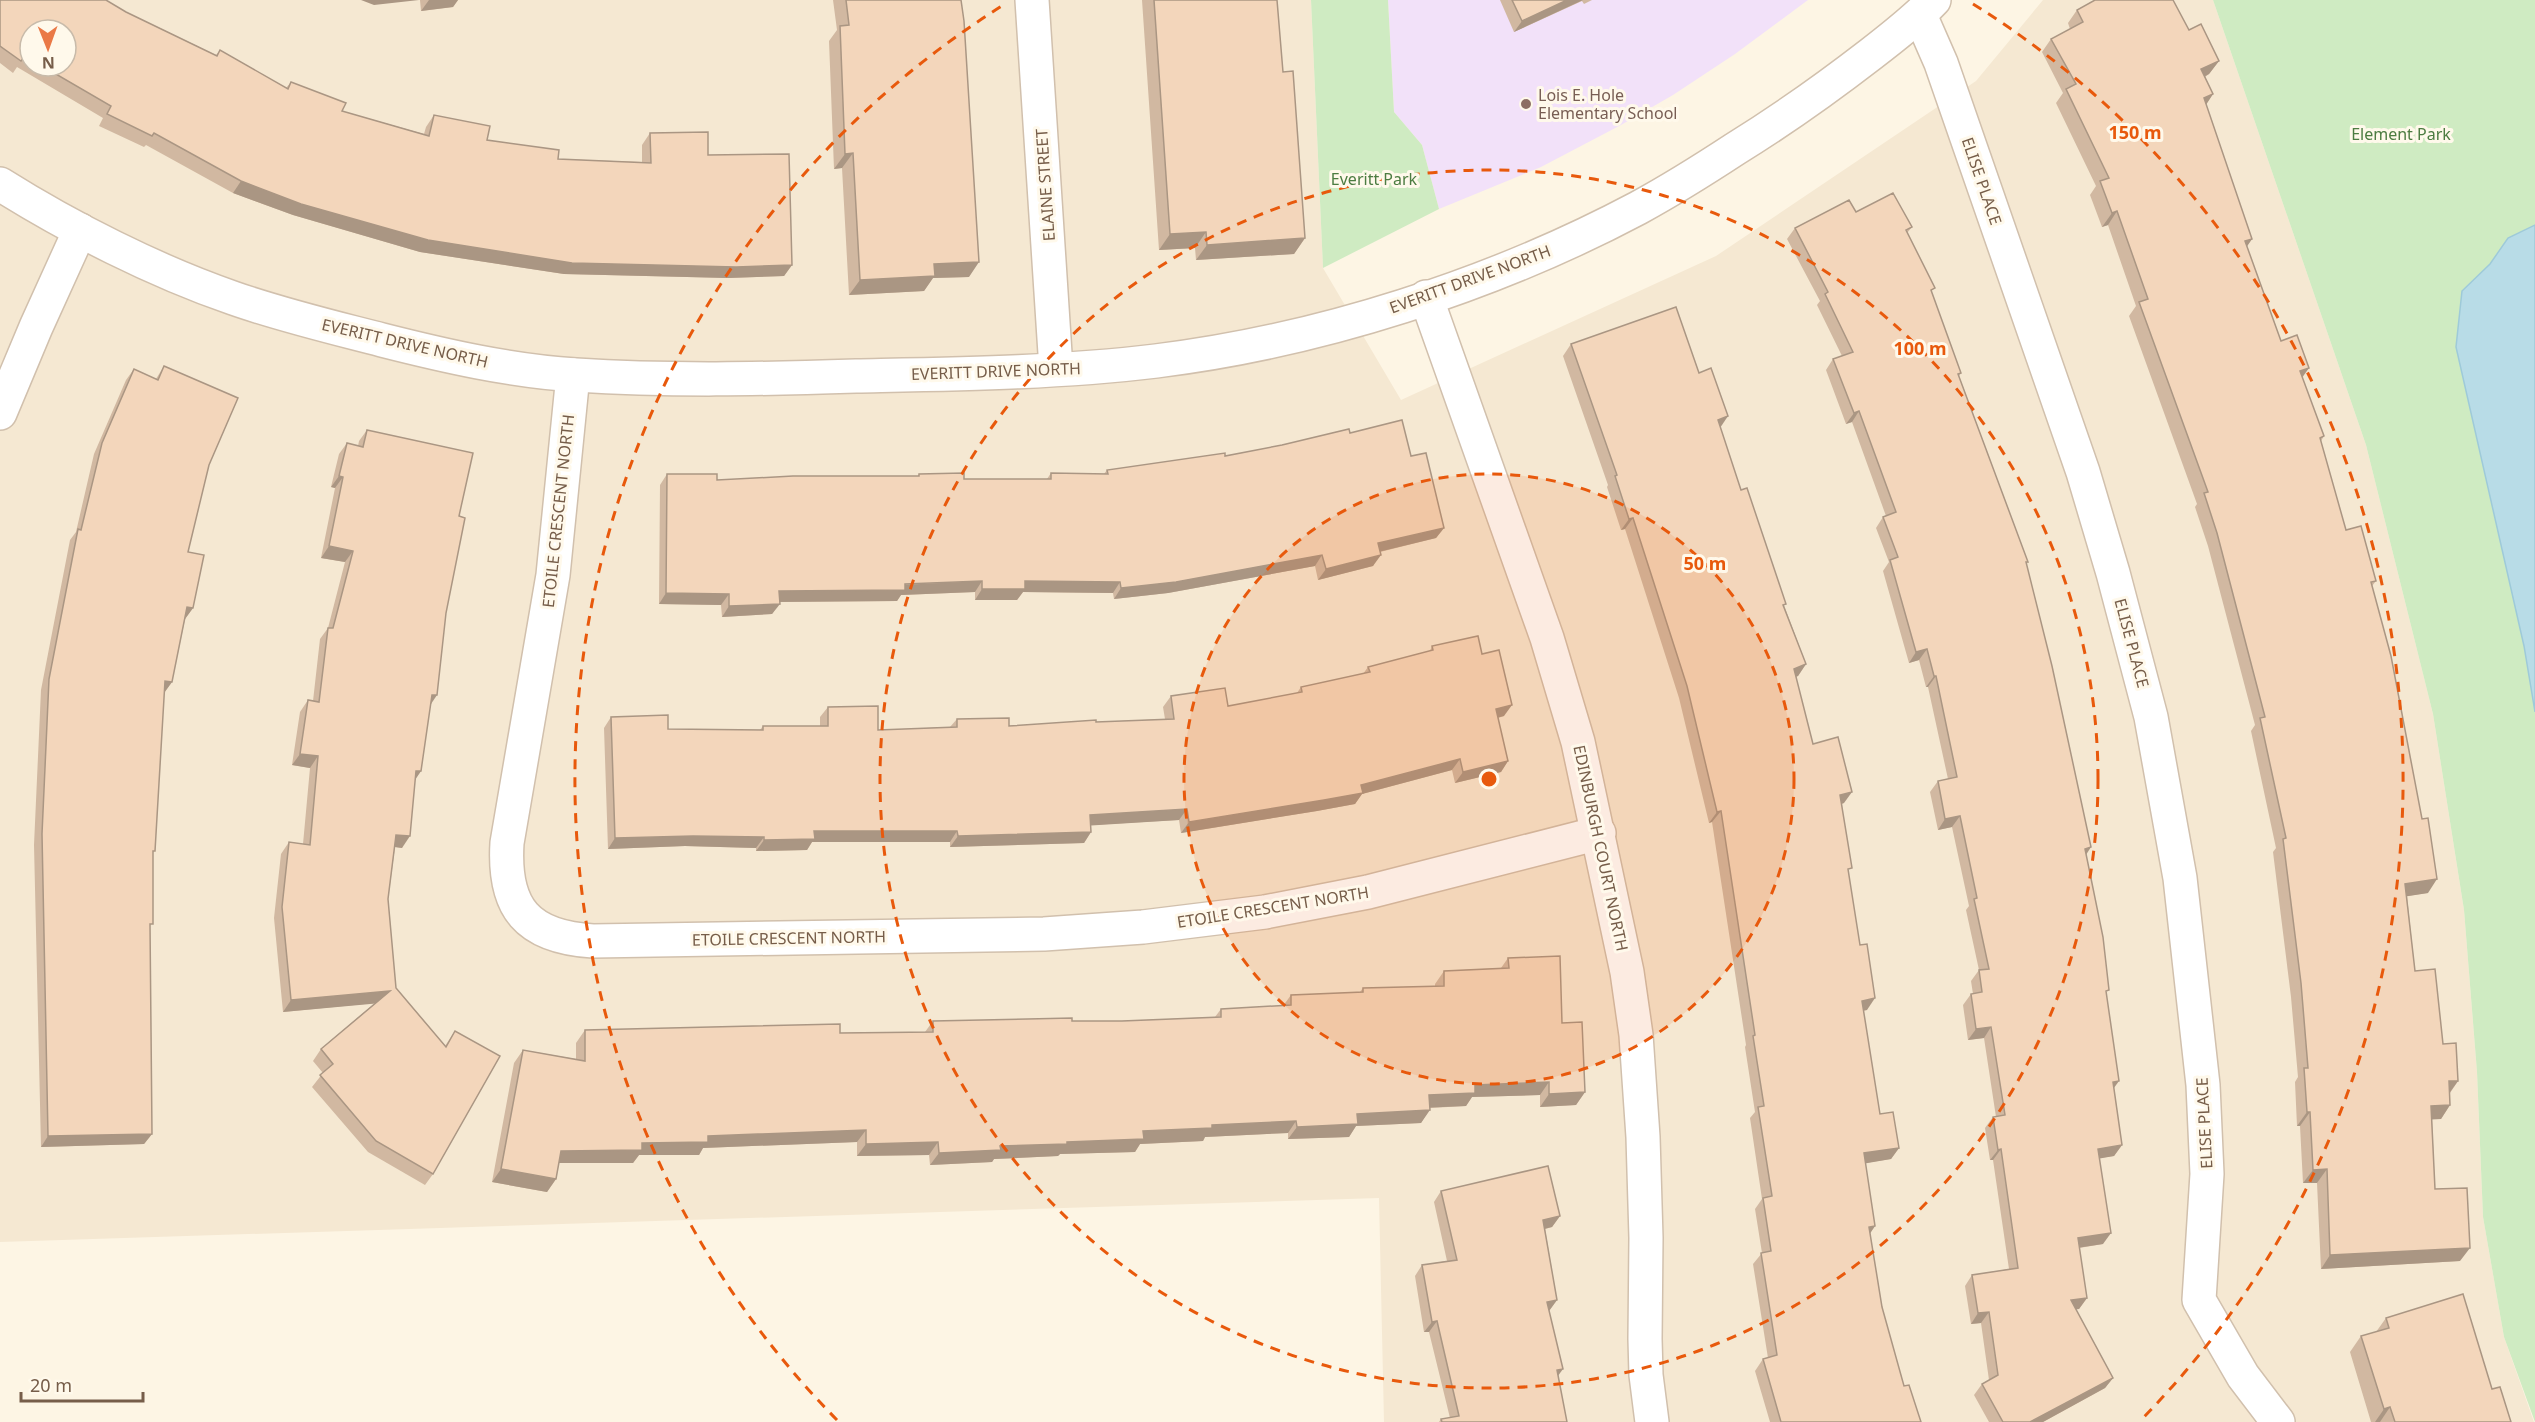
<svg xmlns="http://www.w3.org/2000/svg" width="2535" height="1422" font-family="'Noto Sans',sans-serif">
	<rect width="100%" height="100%" fill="#fdf5e4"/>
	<path fill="#f5e8d2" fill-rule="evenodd" d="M 0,0 L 1311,0 L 1323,268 L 1401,400 L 1716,256 L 1976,81 L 2043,0 L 2213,0 L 2366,445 L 2433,714 L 2464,910 L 2477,1072 L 2483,1217 L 2504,1337 L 2534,1422 L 1384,1422 L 1379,1198 L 0,1242 ZM 30,30 L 66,30 L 66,66 L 30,66 Z"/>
	<polygon fill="#f2e1f9" points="1388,0 1808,0 1735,54 1673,95 1621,125 1541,167 1439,209 1422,145 1394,112"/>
	<g fill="#cfebc2">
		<polygon points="1311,0 1388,0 1394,112 1422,145 1439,209 1323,268"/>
		<polygon points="2213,0 2535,0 2535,1422 2504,1337 2483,1217 2477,1072 2464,910 2433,714 2366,445"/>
	</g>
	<polygon fill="#b8dce7" stroke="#9ecad9" stroke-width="1.5" points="2535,225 2535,712 2524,646 2456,347 2462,291 2490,264 2508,238"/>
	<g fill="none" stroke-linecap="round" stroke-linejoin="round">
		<defs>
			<g id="minor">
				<polyline points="1032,0 1056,369"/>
				<polyline points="1920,15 1941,63 2083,472 2113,573 2151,717 2180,878 2203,1085 2207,1174 2199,1300 2243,1376 2278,1422"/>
				<path d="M 0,184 C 70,228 155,271 233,298 C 281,315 332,327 382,340 C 445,356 511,371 576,375 C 669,381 763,379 856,376 C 956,374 1056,373 1156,361 C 1319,341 1493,285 1638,208 C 1671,190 1703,170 1735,149 C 1782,120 1827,88 1871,54 C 1893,37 1915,20 1934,0"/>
				<polyline points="1426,297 1547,638 1578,742 1627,972 1636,1035 1643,1137 1646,1238 1645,1339 1646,1375 1652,1422"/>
				<path d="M 573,375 L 553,575 L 507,843 C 503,908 527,937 593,941 L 1044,934 L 1143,927 L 1265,912 L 1368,892 L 1599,833"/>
				<polyline points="0,413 36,327 80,230"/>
			</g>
		</defs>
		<use href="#minor" stroke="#d1c0ad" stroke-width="36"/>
		<use href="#minor" stroke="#fff" stroke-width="33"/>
	</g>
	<g fill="#d1b8a1" fill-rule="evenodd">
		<path d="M 0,0 L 126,12 L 216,55 L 220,50 L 286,88 L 291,82 L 342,111 L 424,134 L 426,127 L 434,115 L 487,140 L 558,159 L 642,162 L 642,145 L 650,133 L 708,155 L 792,265 L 784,276 L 728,278 L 564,274 L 420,252 L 293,215 L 233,193 L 146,145 L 144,147 L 99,126 L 103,118 L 17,67 L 13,73 L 0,63 ZM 30,30 L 66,66 L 30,66 Z"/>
		<polygon points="420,0 458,0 453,7 421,11"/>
		<polygon points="833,0 961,0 969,277 933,278 924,291 849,295 842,168 834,169 829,41 837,30"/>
		<polygon points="1142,0 1277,0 1283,72 1305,238 1294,254 1196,260 1195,248 1159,250"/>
		<polygon points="1500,0 1592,0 1584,4 1582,1 1514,32"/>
		<polygon points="2077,10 2189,30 2219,61 2209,74 2205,77 2213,94 2206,104 2252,239 2247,246 2281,341 2302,377 2324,436 2321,441 2346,530 2376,581 2372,586 2428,893 2407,896 2415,971 2458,1081 2450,1093 2450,1105 2441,1119 2432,1119 2435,1189 2460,1261 2321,1269 2317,1183 2303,1183 2300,1126 2297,1126 2295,1082 2298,1077 2291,997 2273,852 2276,848 2251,731 2255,725 2208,546 2195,507 2197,504 2129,316 2136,306 2108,225 2102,227 2090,195 2096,186 2056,103 2063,93 2042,52 2051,39 2070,29 2068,23"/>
		<polygon points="1856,212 1912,227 1907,233 1932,293 1961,373 1959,376 2028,562 2026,564 2086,855 2106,994 2114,1088 2122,1145 2114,1156 2100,1158 2103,1244 2079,1248 2087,1298 2079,1309 2076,1309 2113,1378 2105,1388 2043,1422 1989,1422 1974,1395 1982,1384 1989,1380 1981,1323 1971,1324 1965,1286 1972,1275 2009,1269 1993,1160 1990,1160 1985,1128 1993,1117 1996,1117 1984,1038 1968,1040 1963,1005 1971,994 1973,994 1971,981 1979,970 1966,910 1969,906 1952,827 1938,830 1930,792 1938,781 1948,779 1928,687 1926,687 1919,660 1909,663 1883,571 1889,562 1876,528 1883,517 1886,516 1852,422 1846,424 1826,370 1833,359 1842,356 1817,305 1820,301 1787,239 1795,228"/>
		<polygon points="1571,344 1699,373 1720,427 1741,490 1806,664 1798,676 1796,677 1813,744 1844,803 1842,804 1848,873 1867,1010 1863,1011 1880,1114 1899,1148 1891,1159 1865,1163 1875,1226 1870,1233 1882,1307 1904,1386 1921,1422 1770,1422 1755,1371 1763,1359 1768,1358 1753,1264 1762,1253 1755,1209 1762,1199 1750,1118 1755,1112 1745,1047 1746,1045 1712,822 1709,823 1679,698 1625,529 1621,530 1607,487 1608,485 1563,356"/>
		<polygon points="164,366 209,465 188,552 193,608 185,619 172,682 164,693 153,854 150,929 152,1134 144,1144 41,1147 34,845 41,690 70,540 76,532 94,454 126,380 134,369 156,379"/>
		<polygon points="367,430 459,516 446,613 430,705 421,771 415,779 402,848 395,847 388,899 396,988 445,1046 455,1031 433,1174 425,1185 368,1152 312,1087 323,1073 313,1061 321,1049 375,1003 283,1012 274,918 281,854 289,842 303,844 310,768 292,765 300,712 308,700 313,701 320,639 328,628 345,562 321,558 335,488 331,487 339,454 347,443 358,446 359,441"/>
		<polygon points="1350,433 1411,456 1444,528 1436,538 1380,552 1373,566 1318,580 1315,566 1168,593 1114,599 1113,593 1023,592 1017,600 975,600 975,592 901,595 897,601 780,602 772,614 722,617 721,605 659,604 660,485 667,474 717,480 918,476 919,474 964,479 1047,479 1051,473 1104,474 1107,470 1225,456"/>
		<polygon points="1432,646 1482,654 1504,716 1498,718 1508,761 1501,772 1455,783 1452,770 1362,794 1355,804 1317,811 1181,833 1179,820 1091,825 1091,832 1084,843 950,847 950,842 812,842 807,850 756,851 756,848 685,846 608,849 604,728 611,717 668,729 760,730 763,726 820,726 820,717 828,707 878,730 950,727 957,719 1009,726 1165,719 1163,707 1171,696 1228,706 1297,693 1301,687 1363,674 1368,667 1430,651"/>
		<polygon points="1508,958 1562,1023 1585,1092 1576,1105 1540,1107 1540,1095 1472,1097 1466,1106 1430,1108 1421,1123 1356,1126 1349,1137 1288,1139 1288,1133 1205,1137 1203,1141 1140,1144 1135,1152 1060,1154 1058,1156 994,1159 992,1162 930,1165 929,1155 857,1156 857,1142 703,1148 699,1155 639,1155 633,1163 559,1163 556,1179 547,1192 492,1182 514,1063 523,1050 576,1059 576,1043 585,1030 840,1033 925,1032 933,1021 1122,1021 1215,1017 1221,1009 1283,1006 1291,995 1360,992 1363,988 1435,986 1435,984 1444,971 1501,968"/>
		<polygon points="1441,1191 1560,1216 1552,1227 1545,1229 1557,1300 1549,1311 1558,1376 1567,1422 1439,1422 1441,1419 1450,1418 1429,1332 1424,1332 1415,1276 1422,1265 1447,1261 1434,1202"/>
		<polygon points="2386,1318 2492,1389 2511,1422 2371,1422 2350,1352 2361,1336 2376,1332"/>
	</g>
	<g fill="#aa9683">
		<polygon points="361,0 419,0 374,5"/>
		<polygon points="429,0 458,0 453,7 421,11"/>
		<polygon points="1567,0 1583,0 1514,32 1522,21"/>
		<polygon points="2219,61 2209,74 2192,83 2201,69"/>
		<polygon points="2213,94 2204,108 2204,98"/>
		<polygon points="853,153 842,168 834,169 845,154"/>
		<polygon points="241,181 792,265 784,276 728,278 564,274 420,252 293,215 233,193"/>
		<polygon points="2117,211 2108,225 2102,227 2112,213"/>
		<polygon points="1206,232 1195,248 1159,250 1170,234"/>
		<polygon points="1305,238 1294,254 1196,260 1207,245"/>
		<polygon points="2252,239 2243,252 2245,241"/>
		<polygon points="979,262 969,277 933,278 924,291 849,295 860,280 934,264"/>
		<polygon points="2309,368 2299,382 2300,371"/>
		<polygon points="1859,411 1852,422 1846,424 1854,413"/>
		<polygon points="1728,416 1720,428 1718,420"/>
		<polygon points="339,476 343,477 335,488 331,487"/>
		<polygon points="1633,518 1625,529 1621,530 1629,519"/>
		<polygon points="1444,528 1436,538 1370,554 1378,543"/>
		<polygon points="329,546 353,551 345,562 321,558"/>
		<polygon points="1322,555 1315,566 1168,593 1114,599 1121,588"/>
		<polygon points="1381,555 1373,566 1318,580 1326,569"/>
		<polygon points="982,581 975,592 901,595 897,601 772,602 779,591"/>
		<polygon points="1025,581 1120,582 1113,593 1023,592 1017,600 975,600 982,589"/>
		<polygon points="666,593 729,594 721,605 659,604"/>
		<polygon points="780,604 772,614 722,617 729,606"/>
		<polygon points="187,607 193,608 185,619"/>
		<polygon points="1927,649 1919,660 1909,663 1916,652"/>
		<polygon points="1806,664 1798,676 1786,680 1794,669"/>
		<polygon points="1934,676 1936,676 1928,687 1926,687"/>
		<polygon points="165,681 172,682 164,693"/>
		<polygon points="432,695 437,695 429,707"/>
		<polygon points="1512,705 1504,716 1488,720 1496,709"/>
		<polygon points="300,754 318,756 310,768 292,765"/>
		<polygon points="1460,759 1452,770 1362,794 1355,804 1317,811 1181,833 1189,822 1361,785"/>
		<polygon points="1508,761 1501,772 1455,783 1463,772"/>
		<polygon points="416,771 421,771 413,783"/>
		<polygon points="1852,792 1844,803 1832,806 1840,795"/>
		<polygon points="1187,809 1179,820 1083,826 1090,815"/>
		<polygon points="1721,811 1712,822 1709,823 1717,812"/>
		<polygon points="1960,816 1952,827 1938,830 1945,819"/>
		<polygon points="814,831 957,831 950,842 812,842 807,850 756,851 764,840"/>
		<polygon points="1091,832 1084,843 950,847 958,836"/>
		<polygon points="396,835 410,836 402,848 388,846"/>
		<polygon points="693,836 764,837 756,848 685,846 608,849 615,838"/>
		<polygon points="2091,847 2084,858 2085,849"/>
		<polygon points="2437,879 2428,893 2396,898 2405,884"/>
		<polygon points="390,991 381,1003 283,1012 291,1000"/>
		<polygon points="1875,998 1867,1010 1853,1012 1862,1001"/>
		<polygon points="1991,1027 1984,1038 1968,1040 1976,1029"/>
		<polygon points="2119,1081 2111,1092 2113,1082"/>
		<polygon points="2449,1081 2458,1081 2448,1095"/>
		<polygon points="1549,1082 1540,1095 1472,1097 1466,1106 1420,1108 1429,1095 1475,1085"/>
		<polygon points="1585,1092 1576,1105 1540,1107 1549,1094"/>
		<polygon points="2450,1105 2441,1119 2422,1120 2431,1106"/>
		<polygon points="1430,1110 1421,1123 1356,1126 1349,1137 1288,1139 1297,1127 1357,1114"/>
		<polygon points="2307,1112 2310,1112 2300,1126 2297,1126"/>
		<polygon points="1296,1121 1288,1133 1205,1137 1203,1141 1140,1144 1135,1152 1060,1154 1058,1156 994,1159 992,1162 930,1165 939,1153 1000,1146 1067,1142 1143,1131 1212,1125"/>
		<polygon points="866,1130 857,1142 703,1148 699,1155 639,1155 633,1163 552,1163 561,1151 708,1136"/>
		<polygon points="152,1134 144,1144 41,1147 48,1136"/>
		<polygon points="938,1142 929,1155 857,1156 866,1144"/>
		<polygon points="2122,1145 2114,1156 2091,1160 2098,1149"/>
		<polygon points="1899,1148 1891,1159 1856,1165 1864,1153"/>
		<polygon points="2001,1149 1993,1160 1990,1160 1998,1150"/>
		<polygon points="501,1169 556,1179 547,1192 492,1182"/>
		<polygon points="2327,1169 2317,1183 2303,1183 2313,1170"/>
		<polygon points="1560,1216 1552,1227 1536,1231 1543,1220"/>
		<polygon points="1875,1226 1867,1238 1869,1227"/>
		<polygon points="2111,1233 2103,1244 2070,1249 2078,1238"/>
		<polygon points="2470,1248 2460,1261 2321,1269 2330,1255"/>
		<polygon points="2087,1298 2079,1309 2064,1311 2071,1300"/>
		<polygon points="1557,1300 1549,1311 1539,1313 1547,1302"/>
		<polygon points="1989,1312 1981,1323 1971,1324 1978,1313"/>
		<polygon points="1437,1321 1429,1332 1424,1332 1432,1322"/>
		<polygon points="1563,1369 1555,1380 1557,1370"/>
		<polygon points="2113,1378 2105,1388 2043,1422 2030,1422"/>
		<polygon points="2390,1407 2380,1422 2375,1422 2384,1409"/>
	</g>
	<g fill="#f3d6bb" stroke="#aa9683" stroke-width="1.5">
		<polygon points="0,0 106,0 126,12 217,56 220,50 288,89 291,82 346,103 342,111 429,136 434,115 490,126 487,140 559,150 558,159 651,163 650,133 708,132 708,155 789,154 792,265 736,267 572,263 428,240 301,204 241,181 154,133 152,136 107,114 111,106 42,66 66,66 66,30 30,30 30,59 25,56 21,61 0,46"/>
		<polygon points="846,0 961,0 964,21 979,262 934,264 935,276 860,280 853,153 845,154 840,26 849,25"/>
		<polygon points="1154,0 1277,0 1283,72 1293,71 1305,238 1207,245 1206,232 1170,234"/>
		<polygon points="1512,0 1567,0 1522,21"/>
		<polygon points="2095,0 2173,0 2189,30 2201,24 2219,61 2201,69 2213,94 2204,98 2252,239 2245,241 2281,341 2297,335 2309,368 2300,371 2324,436 2320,438 2346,530 2361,526 2376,581 2371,582 2391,656 2422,819 2428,818 2437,879 2405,884 2415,971 2435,969 2443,1044 2456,1043 2458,1081 2449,1081 2450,1105 2431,1106 2435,1189 2467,1188 2470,1248 2330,1255 2327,1169 2313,1170 2310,1112 2307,1112 2304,1068 2308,1068 2301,983 2283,839 2286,838 2260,718 2265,717 2217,533 2204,493 2208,492 2139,302 2148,299 2117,211 2112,213 2100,181 2109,178 2066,89 2076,84 2051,39 2083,22 2077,10"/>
		<polygon points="1893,193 1912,227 1906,230 1935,288 1931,290 1961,373 1958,374 2028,562 2026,562 2052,666 2091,847 2085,849 2103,937 2109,990 2106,991 2119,1081 2113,1082 2122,1145 2098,1149 2111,1233 2078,1238 2087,1298 2071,1300 2113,1378 2030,1422 2003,1422 1982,1384 1998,1375 1989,1312 1978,1313 1972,1275 2018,1268 2001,1149 1998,1150 1993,1117 2005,1115 1991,1027 1976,1029 1971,994 1982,992 1979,970 1989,969 1974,899 1977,898 1960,816 1945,819 1938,781 1957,777 1936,676 1934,676 1927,649 1916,652 1890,560 1898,557 1883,517 1896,512 1859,411 1854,413 1833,359 1853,352 1825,294 1828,292 1795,228 1849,200 1856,212"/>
		<polygon points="1676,307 1699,373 1711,368 1728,416 1718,420 1741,490 1747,488 1786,604 1783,605 1806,664 1794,669 1813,744 1838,737 1852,792 1840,795 1852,868 1848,869 1860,945 1867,944 1875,998 1862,1001 1880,1114 1893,1112 1899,1148 1864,1153 1875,1226 1869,1227 1882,1307 1904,1386 1909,1385 1921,1422 1781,1422 1763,1359 1777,1355 1761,1253 1771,1251 1763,1198 1772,1196 1758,1107 1764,1106 1753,1036 1755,1035 1721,811 1717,812 1687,686 1633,518 1629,519 1615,476 1617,475 1571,344"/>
		<polygon points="164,366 238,398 209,465 188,552 204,555 193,608 187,607 172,682 165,681 155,851 153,851 153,924 150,924 152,1134 48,1136 42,834 49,679 78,529 81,530 102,443 134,369 158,380"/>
		<polygon points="1402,420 1411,456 1426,453 1444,528 1378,543 1381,555 1326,569 1322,555 1176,582 1121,588 1120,582 1025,581 1025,589 982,589 982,581 905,584 905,590 779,591 780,604 729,606 729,594 666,593 667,474 717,474 717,480 793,476 919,476 919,474 964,473 964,479 1051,479 1051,473 1108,474 1107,470 1225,453 1225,456 1282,445 1349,429 1350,433"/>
		<polygon points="367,430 473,453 459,516 465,518 446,613 437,695 432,695 421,771 416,771 410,836 396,835 388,899 396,988 446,1047 455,1031 500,1056 433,1174 376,1141 320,1075 333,1064 321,1049 390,991 291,1000 282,907 289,842 310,845 318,756 300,754 308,700 319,702 328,628 333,628 353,551 329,546 343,477 339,476 347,443 363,447"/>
		<polygon points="1478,636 1482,654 1499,650 1512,705 1496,709 1508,761 1463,772 1460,759 1361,785 1363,793 1324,800 1189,822 1187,809 1090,815 1091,832 958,836 957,831 814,831 815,839 764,840 764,837 693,836 615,838 611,717 668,715 668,729 763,730 763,726 828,726 828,707 878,706 878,730 957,727 957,719 1009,718 1009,726 1096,720 1096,722 1174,719 1171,696 1225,688 1228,706 1302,692 1301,687 1370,672 1368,667 1433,650 1432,646"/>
		<polygon points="1560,956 1562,1023 1582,1022 1585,1092 1549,1094 1549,1082 1475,1085 1475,1093 1429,1095 1430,1110 1357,1114 1358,1124 1297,1127 1296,1121 1212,1125 1212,1128 1143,1131 1144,1139 1067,1142 1067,1144 1000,1146 1001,1150 939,1153 938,1142 866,1144 866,1130 708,1136 708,1142 642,1143 642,1150 561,1151 556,1179 501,1169 523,1050 585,1061 585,1030 840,1024 840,1033 933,1032 933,1021 1072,1018 1072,1021 1122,1021 1221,1017 1221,1009 1291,1005 1291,995 1363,992 1363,988 1444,986 1444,971 1509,968 1508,958"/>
		<polygon points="1548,1166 1560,1216 1543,1220 1557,1300 1547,1302 1563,1369 1557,1370 1567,1422 1442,1422 1441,1419 1459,1416 1437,1321 1432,1322 1422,1265 1457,1260 1441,1191"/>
		<polygon points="2463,1294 2492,1389 2500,1387 2511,1422 2395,1422 2390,1407 2384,1409 2361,1336 2389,1328 2386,1318"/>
	</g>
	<circle cx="1489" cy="779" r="305" fill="#e8590c" fill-opacity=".12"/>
	<g fill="none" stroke="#e8590c" stroke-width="3" stroke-dasharray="10 8">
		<circle cx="1489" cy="779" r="305"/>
		<circle cx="1489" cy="779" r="609"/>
		<path d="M837 1420A914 914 0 0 1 1005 4M1973 4A914 914 0 0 1 2141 1420"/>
	</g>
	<circle fill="#8d6e63" stroke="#fff9eb" stroke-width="2" cx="1526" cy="104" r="6"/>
	<g text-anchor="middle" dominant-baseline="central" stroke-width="6" stroke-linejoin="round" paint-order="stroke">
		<g font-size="16" fill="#785e54" stroke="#fff9eb" text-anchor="start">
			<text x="1538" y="95">Lois E. Hole<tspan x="1538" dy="18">Elementary School</tspan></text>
		</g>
		<g font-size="16" fill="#4c7c41" stroke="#fff9eb">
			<text x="2401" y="134">Element Park</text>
			<text x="1374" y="179">Everitt Park</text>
		</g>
		<g font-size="16" fill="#765d49" stroke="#fff9eb">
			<text transform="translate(1982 181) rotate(71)">ELISE PLACE</text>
			<text transform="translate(1045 185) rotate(-94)">ELAINE STREET</text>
			<text transform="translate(1470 279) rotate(-20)">EVERITT DRIVE NORTH</text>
			<text transform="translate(405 343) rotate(13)">EVERITT DRIVE NORTH</text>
			<text transform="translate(996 371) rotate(-2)">EVERITT DRIVE NORTH</text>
			<text transform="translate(558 511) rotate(-84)">ETOILE CRESCENT NORTH</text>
			<text transform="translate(2132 643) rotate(75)">ELISE PLACE</text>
			<text transform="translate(1601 848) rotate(78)">EDINBURGH COURT NORTH</text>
			<text transform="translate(1273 907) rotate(-9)">ETOILE CRESCENT NORTH</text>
			<text transform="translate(789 938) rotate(-1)">ETOILE CRESCENT NORTH</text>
			<text transform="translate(2204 1123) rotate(-93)">ELISE PLACE</text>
		</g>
	</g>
	<circle cx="1489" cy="779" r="9" fill="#e8590c" stroke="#fff9eb" stroke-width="3"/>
	<g font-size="18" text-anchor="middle" font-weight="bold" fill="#e8590c" stroke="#fff9eb" stroke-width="6" stroke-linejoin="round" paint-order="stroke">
		<text x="2135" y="139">150 m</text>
		<text x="1920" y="355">100 m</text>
		<text x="1705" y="570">50 m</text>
	</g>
	<g transform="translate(48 48) rotate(179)"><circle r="28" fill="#fff9eb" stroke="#c8bbaa" stroke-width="1.5"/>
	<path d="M0-4.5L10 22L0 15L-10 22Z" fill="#ea7946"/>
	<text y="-9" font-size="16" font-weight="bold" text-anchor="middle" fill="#765d49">N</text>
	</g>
	<path d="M21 1392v9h122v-9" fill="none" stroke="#765d49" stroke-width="3"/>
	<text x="30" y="1392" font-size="18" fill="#765d49" stroke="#fff9eb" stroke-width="4.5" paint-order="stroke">20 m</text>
</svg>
